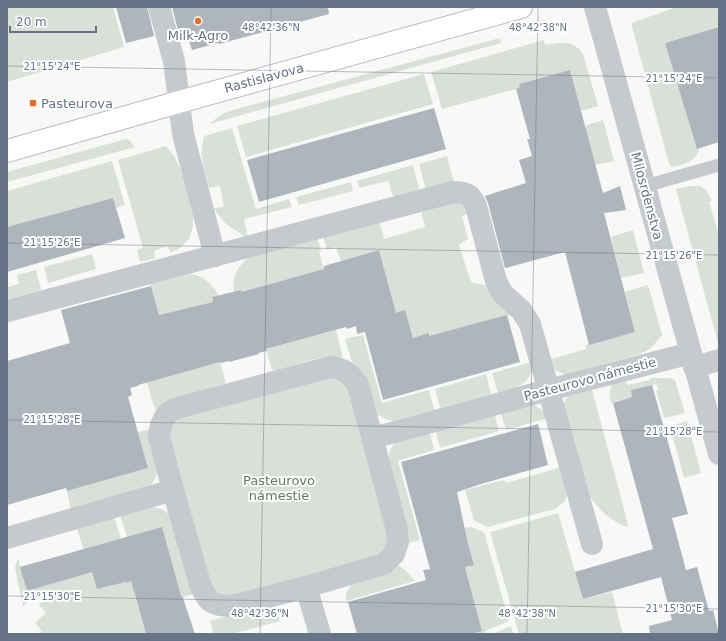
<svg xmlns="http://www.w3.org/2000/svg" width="726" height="641" font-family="'DejaVu Sans',sans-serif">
	<rect width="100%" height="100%" fill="#f8f8f6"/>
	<g fill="#d9e0d7">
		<polygon points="7,7 113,7 124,47 7,82"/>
		<path d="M 677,7 L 717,7 L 719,15 L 719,27 L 665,43 L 697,148 L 699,148 C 698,161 681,166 670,167 L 631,23 Z"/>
		<polygon points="500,38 501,43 209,124 222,114 233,110"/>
		<path d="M 544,40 L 545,45 C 562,42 573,40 583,54 L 598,106 L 581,111 L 570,70 L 519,84 L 520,87 L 516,89 L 442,109 L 431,72 Z"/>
		<polygon points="424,74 433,104 246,157 237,126"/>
		<polygon points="603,120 614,161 595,165 585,126"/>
		<path d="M 232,128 L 256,209 L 289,199 L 292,207 L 244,219 L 248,238 C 233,229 223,224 214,208 L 224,207 L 220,186 L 209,188 C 203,167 199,157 204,136 Z"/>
		<polygon points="126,139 129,140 135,147 7,182 7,172"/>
		<polygon points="166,146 174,156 181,170 193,213 193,226 189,239 181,247 171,253 167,246 154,251 155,258 140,262 137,250 143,248 118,160"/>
		<polygon points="447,156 454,183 426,190 419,164"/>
		<polygon points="112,161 125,205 116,208 113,198 7,227 7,191"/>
		<polygon points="413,165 420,192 394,199 388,181 359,188 357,181"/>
		<polygon points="351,182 353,191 299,205 296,197"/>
		<polygon points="690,186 700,186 706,190 712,201 709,202 719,235 719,342 718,343 676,189"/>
		<polygon points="466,197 470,212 462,216 468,239 459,245 471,282 491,287 514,314 429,336 428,334 413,338 405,310 396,313 379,250 341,261 336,247 327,250 323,235 379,220 384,239 425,227 421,209"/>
		<polygon points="633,230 644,273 621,278 611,237"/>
		<path d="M 317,237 L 321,251 L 319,252 L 324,269 L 241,292 L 241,290 L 234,292 C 231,274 240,262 255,254 Z"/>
		<polygon points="92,254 96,269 48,283 44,267"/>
		<polygon points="36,270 41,290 7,299 7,287 19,284 17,275"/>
		<path d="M 189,274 C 203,275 211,283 219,296 L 212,298 L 213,302 L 159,315 L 150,282 Z"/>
		<polygon points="648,285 662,335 651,348 640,354 566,375 555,370 551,359 586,349 586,345 635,332 625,292"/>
		<path d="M 336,330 L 343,358 C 323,353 298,365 278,370 L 272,370 L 266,349 Z"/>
		<polygon points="363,335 382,403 429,390 434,410 393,421 385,419 378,415 373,409 362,372 352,362 345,339"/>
		<polygon points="220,362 226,383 218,386 168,400 156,410 153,404 147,382"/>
		<path d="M 532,362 C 533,385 515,388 498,393 L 492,373 Z"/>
		<polygon points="342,368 394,554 212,603 161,425 166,415"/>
		<polygon points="486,374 491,394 440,408 435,389"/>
		<path d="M 624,376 L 627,385 L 650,380 L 650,378 L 669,378 L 675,380 L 685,413 L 664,418 L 656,391 L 659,390 L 656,384 L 631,390 L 632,397 L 611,403 C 607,390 611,380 624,376 Z"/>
		<path d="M 591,386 L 628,524 L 627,527 C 609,521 596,506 586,491 L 562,405 L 569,394 Z"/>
		<path d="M 528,404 C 538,406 543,409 548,418 L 506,430 L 500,410 Z"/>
		<polygon points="494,412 499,431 440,448 435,428"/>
		<polygon points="687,421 701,473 684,478 670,426"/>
		<path d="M 150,429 C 154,448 166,475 147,488 L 71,511 L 67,491 L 148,468 L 138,432 Z"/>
		<path d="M 429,430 L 434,450 L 398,461 L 420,540 L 404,544 L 389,463 C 389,457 389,452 392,447 C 396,439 420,434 429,430 Z"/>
		<polygon points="561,467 568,490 565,501 555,509 487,527 474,520 465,490 504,480 506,483"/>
		<path d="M 149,507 C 159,507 165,510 172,517 L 196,593 L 183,597 L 182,595 L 181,596 L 127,537 L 120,515 Z"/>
		<polygon points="558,513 583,599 612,592 623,634 519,634 490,532"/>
		<polygon points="114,517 121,539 86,549 97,589 126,582 126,583 132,580 136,601 146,634 40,634 42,631 35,623 46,613 39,605 45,598 38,592 23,606 15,568 18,558 27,591 90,572 77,528"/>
		<polygon points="471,527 484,532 509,621 485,631 486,634 470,634 482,630 465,567 473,565 463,528"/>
		<path d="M 394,562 L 406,571 L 415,581 L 346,601 C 345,593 348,589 353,583 Z"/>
		<path d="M 267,608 C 274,610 278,613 280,621 L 232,634 L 214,634 L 210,621 L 230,615 Z"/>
		<polygon points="511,626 513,634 492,634"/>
	</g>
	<g fill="#afb5bc">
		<polygon points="116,7 147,7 154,36 126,43"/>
		<polygon points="172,7 328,7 329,14 219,44 218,43 192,50 185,28 178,30"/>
		<polygon points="719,27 719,142 697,149 665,43"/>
		<polygon points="570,70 603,193 620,186 626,210 604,213 635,332 589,345 565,252 505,268 488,203 485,196 526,183 519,160 532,156 527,139 530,139 516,89 520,87 519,84"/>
		<polygon points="434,108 446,149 259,202 247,160"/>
		<polygon points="113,198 125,238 7,272 7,227"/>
		<polygon points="379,250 396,313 405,310 413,338 429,333 429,336 507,315 520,362 383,400 365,332 357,334 356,326 347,329 346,327 266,349 267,351 258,353 259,354 229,362 229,361 221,363 220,362 138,385 138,386 130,388 132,395 128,397 148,468 67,491 66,488 7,505 7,361 70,343 61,310 151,286 159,315 213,302 212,297 241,290 241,292 324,269 324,266"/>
		<polygon points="652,385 688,514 672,518 686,570 697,567 709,611 713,610 719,634 650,634 649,626 672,620 661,577 583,599 575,572 653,549 613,403 632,397 631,390"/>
		<polygon points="538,424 548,465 481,484 457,492 468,544 474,565 465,567 482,631 470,634 357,634 348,602 426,580 423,570 430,569 401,462"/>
		<polygon points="162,527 181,596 182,595 195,634 146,634 131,581 126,583 126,582 97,589 92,572 27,591 20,567"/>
	</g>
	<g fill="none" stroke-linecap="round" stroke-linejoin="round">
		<defs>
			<polyline id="secondary" points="7,151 179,102 521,7"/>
		</defs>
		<use href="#secondary" stroke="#b8bcc2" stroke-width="24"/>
		<polyline stroke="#c6c9cd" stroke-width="13" points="645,186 719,165"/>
		<g stroke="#c6c9cd" stroke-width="22">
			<polyline points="159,7 174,61 183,134 215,256"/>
			<polyline points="595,7 719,454"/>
			<path d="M 7,311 L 453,192 C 465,192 471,194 476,206 L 496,281 L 502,293 L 521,310 L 530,324 L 592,544"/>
			<path d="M 330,367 C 346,369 349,373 358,385 L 397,530 L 398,542 L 394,554 L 384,564 L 306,587 L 232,606 C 212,606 207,602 200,584 L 173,490 L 159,436 L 161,425 L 166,415 L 174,409 Z"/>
			<polyline points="694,367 719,360"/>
			<polyline points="373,438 548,390 691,353"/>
			<polyline points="7,538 173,490"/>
			<polyline points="306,587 320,634"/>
		</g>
		<use href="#secondary" stroke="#fff" stroke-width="22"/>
	</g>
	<path fill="none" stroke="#677487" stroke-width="1" stroke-opacity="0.45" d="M 7,66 L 719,78M 7,243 L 719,255M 7,420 L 719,432M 7,596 L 719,609M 260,634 L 271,7M 527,634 L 538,7"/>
	<g fill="#e66f28" stroke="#fff" stroke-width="1.5">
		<circle cx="198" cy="21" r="4"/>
		<rect x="29" y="99" width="8" height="8" rx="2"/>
	</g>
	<g text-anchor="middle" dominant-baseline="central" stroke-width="4" stroke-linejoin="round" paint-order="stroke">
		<g font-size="13" fill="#677487" stroke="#fff">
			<text x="198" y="35">Milk-Agro</text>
			<text x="41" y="103" text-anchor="start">Pasteurova</text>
		</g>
		<g font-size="13" fill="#677487" stroke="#fff">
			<text transform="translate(264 78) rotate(-15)">Rastislavova</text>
			<text transform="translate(647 196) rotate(75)">Milosrdenstva</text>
			<text transform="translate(590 379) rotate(-15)">Pasteurovo námestie</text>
		</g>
		<g font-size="13" fill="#637962" stroke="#fff">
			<text x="279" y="480">Pasteurovo<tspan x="279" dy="15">námestie</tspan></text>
		</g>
	</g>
	<g font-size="10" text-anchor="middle" fill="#677487" stroke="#fff" stroke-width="4" stroke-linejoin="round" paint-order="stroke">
		<text x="271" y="31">48°42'36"N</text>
		<text x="538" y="31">48°42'38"N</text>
		<text x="52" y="70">21°15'24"E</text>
		<text x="674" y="82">21°15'24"E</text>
		<text x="52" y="246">21°15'26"E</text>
		<text x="674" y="259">21°15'26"E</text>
		<text x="52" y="423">21°15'28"E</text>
		<text x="674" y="435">21°15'28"E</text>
		<text x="52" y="600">21°15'30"E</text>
		<text x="674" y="612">21°15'30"E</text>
		<text x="260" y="617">48°42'36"N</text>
		<text x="527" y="617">48°42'38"N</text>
	</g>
	<rect width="726" height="641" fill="none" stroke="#677487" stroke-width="16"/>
	<path d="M10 26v6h86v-6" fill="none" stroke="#677487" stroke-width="2"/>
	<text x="16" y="26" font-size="12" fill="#677487" stroke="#ffffff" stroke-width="3" paint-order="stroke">20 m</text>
</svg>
